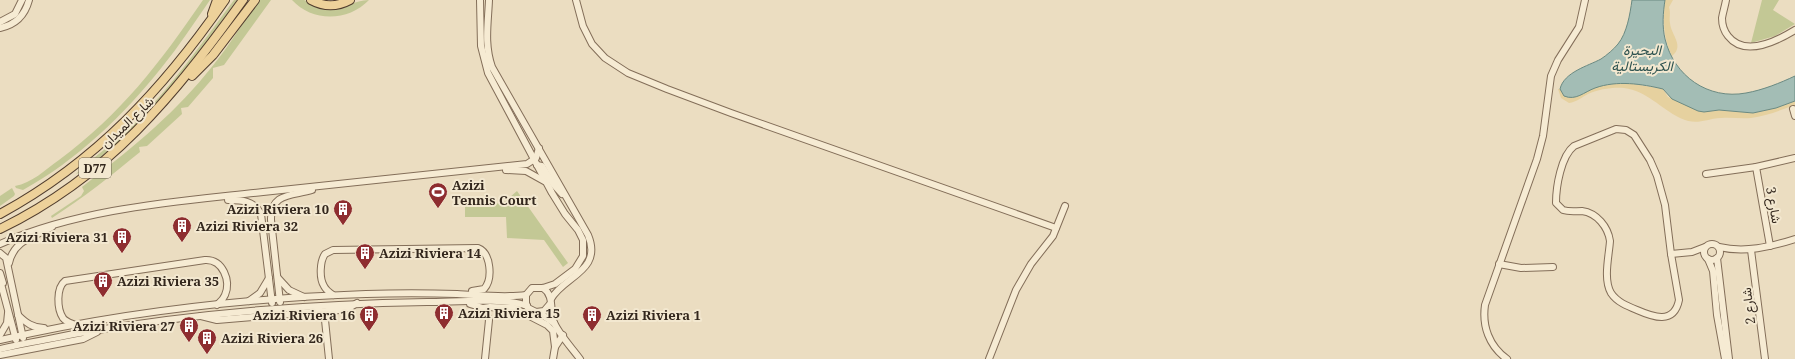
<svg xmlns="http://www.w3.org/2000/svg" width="1795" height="359" font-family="'Noto Serif',Vazirmatn,serif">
	<rect width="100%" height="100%" fill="#ebddc1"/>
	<g fill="#c3c895">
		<path d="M 203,0 L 210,0 C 194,23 179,46 162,67 C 125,114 76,161 23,190 L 16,188 L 15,186 C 32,183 45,170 59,160 C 122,113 159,64 203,0 Z"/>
		<path d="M 234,0 L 237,0 C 198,54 159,107 108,151 C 99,158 88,170 76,174 C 94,156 116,142 134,124 C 172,86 202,43 234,0 Z"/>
		<path d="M 259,0 L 271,0 L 224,65 L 213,68 L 213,78 L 188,107 L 181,108 L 182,114 L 147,146 L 139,147 L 140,152 C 112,175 83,198 52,218 L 51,216 L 81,196 L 84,191 L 82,187 C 127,152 170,118 206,74 C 226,51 241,25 259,0 Z"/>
		<path d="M 292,0 C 295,0 301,0 304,0 C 313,4 319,9 330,9 C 346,10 353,0 369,0 C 348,22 312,22 292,0 Z"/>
		<polygon points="1762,0 1779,0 1773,10 1795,24 1775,36 1751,43"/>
		<polygon points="12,188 15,194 14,196 0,206 0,196"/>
		<polygon points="517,191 568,263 563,267 544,240 507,238 506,217 465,217 465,206 503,203"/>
	</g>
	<g fill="#e6d19f">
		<path d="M 1665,0 L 1673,0 L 1669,7 C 1671,14 1669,17 1670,23 C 1671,35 1685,46 1672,56 C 1663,38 1663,20 1665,0 Z"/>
		<path d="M 1628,83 L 1663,89 L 1668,97 L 1709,111 L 1719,110 L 1753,113 L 1776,108 L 1795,101 L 1795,105 C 1781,110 1766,116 1751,118 C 1741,119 1731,117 1721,118 C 1704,119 1697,126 1680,118 C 1660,108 1647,91 1624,88 C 1613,87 1599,89 1588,94 C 1582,97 1577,102 1569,103 L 1561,98 L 1558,89 L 1560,89 L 1564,96 C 1576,101 1584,91 1596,87 C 1606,84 1617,84 1628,83 Z"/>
	</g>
	<path fill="#a3bdb5" stroke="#6b8a82" d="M 1632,0 L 1665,0 C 1663,13 1662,26 1665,39 C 1674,76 1708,100 1746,93 C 1763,90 1780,83 1795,76 L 1795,101 L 1776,108 L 1753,113 L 1719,110 L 1704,112 L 1698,111 L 1672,99 L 1663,89 C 1642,84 1617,80 1595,88 C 1584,92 1576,101 1564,96 L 1560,89 C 1564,72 1588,66 1601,59 C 1607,55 1614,49 1618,44 C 1627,33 1630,14 1632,0 Z"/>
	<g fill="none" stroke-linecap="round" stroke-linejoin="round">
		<defs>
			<g id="minor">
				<polyline points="480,0 481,46 488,73 552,193 565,214 578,230 583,240 583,256 575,269 555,284 543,288 532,288 526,295 526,303 528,308 536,312 544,311 550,304"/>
				<path d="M 489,0 C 488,24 484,44 492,67 L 588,235 C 603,271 564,276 551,299"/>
				<polyline points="576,0 583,26 592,44 605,58 628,73 667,89 731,113 1056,228"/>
				<path d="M 1726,0 C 1725,6 1723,12 1722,18 C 1722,24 1724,31 1728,36 C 1745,58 1777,41 1795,30"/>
				<polyline points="0,22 15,14 22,0"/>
				<path d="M 0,28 C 15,25 25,15 29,0"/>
				<polyline points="1793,109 1795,116"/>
				<path d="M 1616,129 L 1626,130 L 1634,135 L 1650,160 L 1657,176 L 1665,205 L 1671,254 L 1679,300 C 1674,325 1653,317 1637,310 C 1627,306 1617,302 1611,293 C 1603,279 1609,256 1610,241 C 1608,227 1597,213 1582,211 C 1575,211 1569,212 1563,210 L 1556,203 C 1556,187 1561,156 1574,146 Z"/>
				<polyline points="537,165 542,166 554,185 562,194"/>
				<polyline points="1756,167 1770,246"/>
				<polyline points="506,170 526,171 544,181"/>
				<polyline points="1706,174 1756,167 1795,158"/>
				<path d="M 228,200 C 242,200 253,200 261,214 L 272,303"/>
				<circle cx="1712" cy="252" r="8"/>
				<path d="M 0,244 C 82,208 174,202 263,192 C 351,183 439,174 527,164 L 536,158 L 539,148"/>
				<path d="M 1719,247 C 1745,253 1770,247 1795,239"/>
				<polyline points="1751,250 1765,359"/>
				<polyline points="0,253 6,258 23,338"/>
				<polyline points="1671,254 1692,252 1705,247"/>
				<polyline points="1717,258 1729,359"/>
				<polyline points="1708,259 1713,271 1717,315 1725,359"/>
				<path d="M 9,263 C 14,240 34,237 52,227"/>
				<polyline points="1499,264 1521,268 1553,267"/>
				<polyline points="0,273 3,283"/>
				<polyline points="278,278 289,290 304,297"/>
				<polyline points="0,280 16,340"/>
				<path d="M 543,288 C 554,295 550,309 553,320 C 557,332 572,348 580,359"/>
				<path d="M 333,295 C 330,293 326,290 324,286 C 319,278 320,261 325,254 L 333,250 L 478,248 C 491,253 493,279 484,289 L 472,291"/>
				<polyline points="249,301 260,293 269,278"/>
				<path d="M 280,302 L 271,220 C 270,192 294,196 312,190"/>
				<polyline points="470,304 483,308 486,313 489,320 485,359"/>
				<polyline points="483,308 490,307 514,308 547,325 553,331 555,347"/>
				<polyline points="328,311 325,320 329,359"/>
				<polyline points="539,313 554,323"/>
				<path d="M 18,315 C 26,323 33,328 44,328"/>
				<polyline points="201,316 217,320 340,310 349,308 357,303"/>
				<path d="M 75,325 C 71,323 66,322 63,318 C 57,309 56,288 65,281 L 205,260 C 223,259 231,281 225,295 C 223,300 220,302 217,305"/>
				<polyline points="0,335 7,323 8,313"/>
				<path d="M 0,340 C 118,313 245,298 366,294 C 396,293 427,293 457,294 C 480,295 504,298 526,295"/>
				<path d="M 0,349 C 25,343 50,339 74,334 C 191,313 309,304 427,302 C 454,302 504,297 527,306"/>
				<polyline points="0,355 83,339 97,332"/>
				<polyline points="553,359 555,347 563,335"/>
				<polyline points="989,359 1016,290 1031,264 1053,236 1065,206"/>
				<path d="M 1507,359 C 1489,346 1482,326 1485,305 L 1537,159 L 1543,136 L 1551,76 L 1558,60 L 1579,27 L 1585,0"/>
			</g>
			<g id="major">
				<path d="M 311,0 C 324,7 337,7 350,0"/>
				<polyline points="212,14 217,0"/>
				<polyline points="192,76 213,55 255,0"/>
				<path d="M 0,214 C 96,162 164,88 225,0"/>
				<path d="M 0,229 C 109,176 174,96 243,0"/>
			</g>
		</defs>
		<use href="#minor" stroke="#836e59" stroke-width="8"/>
		<use href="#major" stroke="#513d2e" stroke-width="10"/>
		<use href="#minor" stroke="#f6ebd3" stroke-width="6"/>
		<use href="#major" stroke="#edd19a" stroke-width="8"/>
	</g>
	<defs>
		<symbol id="stadium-pin" viewBox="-11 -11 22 30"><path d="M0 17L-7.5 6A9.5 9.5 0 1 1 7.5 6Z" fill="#8e2d30" stroke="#f3e8d0"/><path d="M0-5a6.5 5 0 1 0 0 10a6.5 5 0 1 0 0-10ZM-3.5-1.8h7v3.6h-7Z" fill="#fff"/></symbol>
		<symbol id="building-pin" viewBox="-11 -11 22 30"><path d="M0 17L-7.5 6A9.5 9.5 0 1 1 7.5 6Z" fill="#8e2d30" stroke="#f3e8d0"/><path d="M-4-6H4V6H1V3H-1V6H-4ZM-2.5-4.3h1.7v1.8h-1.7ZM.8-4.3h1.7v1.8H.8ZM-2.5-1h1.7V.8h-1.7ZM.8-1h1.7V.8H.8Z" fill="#fff"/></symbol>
	</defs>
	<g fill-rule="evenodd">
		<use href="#stadium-pin" x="427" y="181" width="22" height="30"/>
		<use href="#building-pin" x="332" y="198" width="22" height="30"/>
		<use href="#building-pin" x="171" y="215" width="22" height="30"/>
		<use href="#building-pin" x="111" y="226" width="22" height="30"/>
		<use href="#building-pin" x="354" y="242" width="22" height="30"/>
		<use href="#building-pin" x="92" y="270" width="22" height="30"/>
		<use href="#building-pin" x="433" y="302" width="22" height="30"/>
		<use href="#building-pin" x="358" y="304" width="22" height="30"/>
		<use href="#building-pin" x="581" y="304" width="22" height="30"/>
		<use href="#building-pin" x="178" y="315" width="22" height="30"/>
		<use href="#building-pin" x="196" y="327" width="22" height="30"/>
	</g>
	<g text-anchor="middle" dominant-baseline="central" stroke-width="4" stroke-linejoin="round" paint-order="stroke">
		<rect fill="#f3e8d0" stroke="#6d6153" stroke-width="1" x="79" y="158" width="32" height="20" rx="3"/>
		<g font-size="12" font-weight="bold" fill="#33271d">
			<text x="95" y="168">D77</text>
		</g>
		<g font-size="13" fill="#33271d" stroke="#f3e8d0">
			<text transform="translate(127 122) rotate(-44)">شارع الميدان</text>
			<text transform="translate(1774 205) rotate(80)">شارع 3</text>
			<text transform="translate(1748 306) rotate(-97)">شارع 2</text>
		</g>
		<g font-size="13" font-weight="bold" fill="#33271d" stroke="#f3e8d0" text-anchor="start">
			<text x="452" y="185">Azizi<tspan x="452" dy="15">Tennis Court</tspan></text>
			<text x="329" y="209" text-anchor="end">Azizi Riviera 10</text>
			<text x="196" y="226">Azizi Riviera 32</text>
			<text x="108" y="237" text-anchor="end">Azizi Riviera 31</text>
			<text x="379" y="253">Azizi Riviera 14</text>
			<text x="117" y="281">Azizi Riviera 35</text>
			<text x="458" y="313">Azizi Riviera 15</text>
			<text x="355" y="315" text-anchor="end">Azizi Riviera 16</text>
			<text x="606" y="315">Azizi Riviera 1</text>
			<text x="175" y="326" text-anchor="end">Azizi Riviera 27</text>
			<text x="221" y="338">Azizi Riviera 26</text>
		</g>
		<g font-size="14" font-style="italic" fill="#2d524f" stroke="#f3e8d0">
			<text x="1642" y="49">البحيرة<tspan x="1642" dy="16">الكريستالية</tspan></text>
		</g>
	</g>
</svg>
